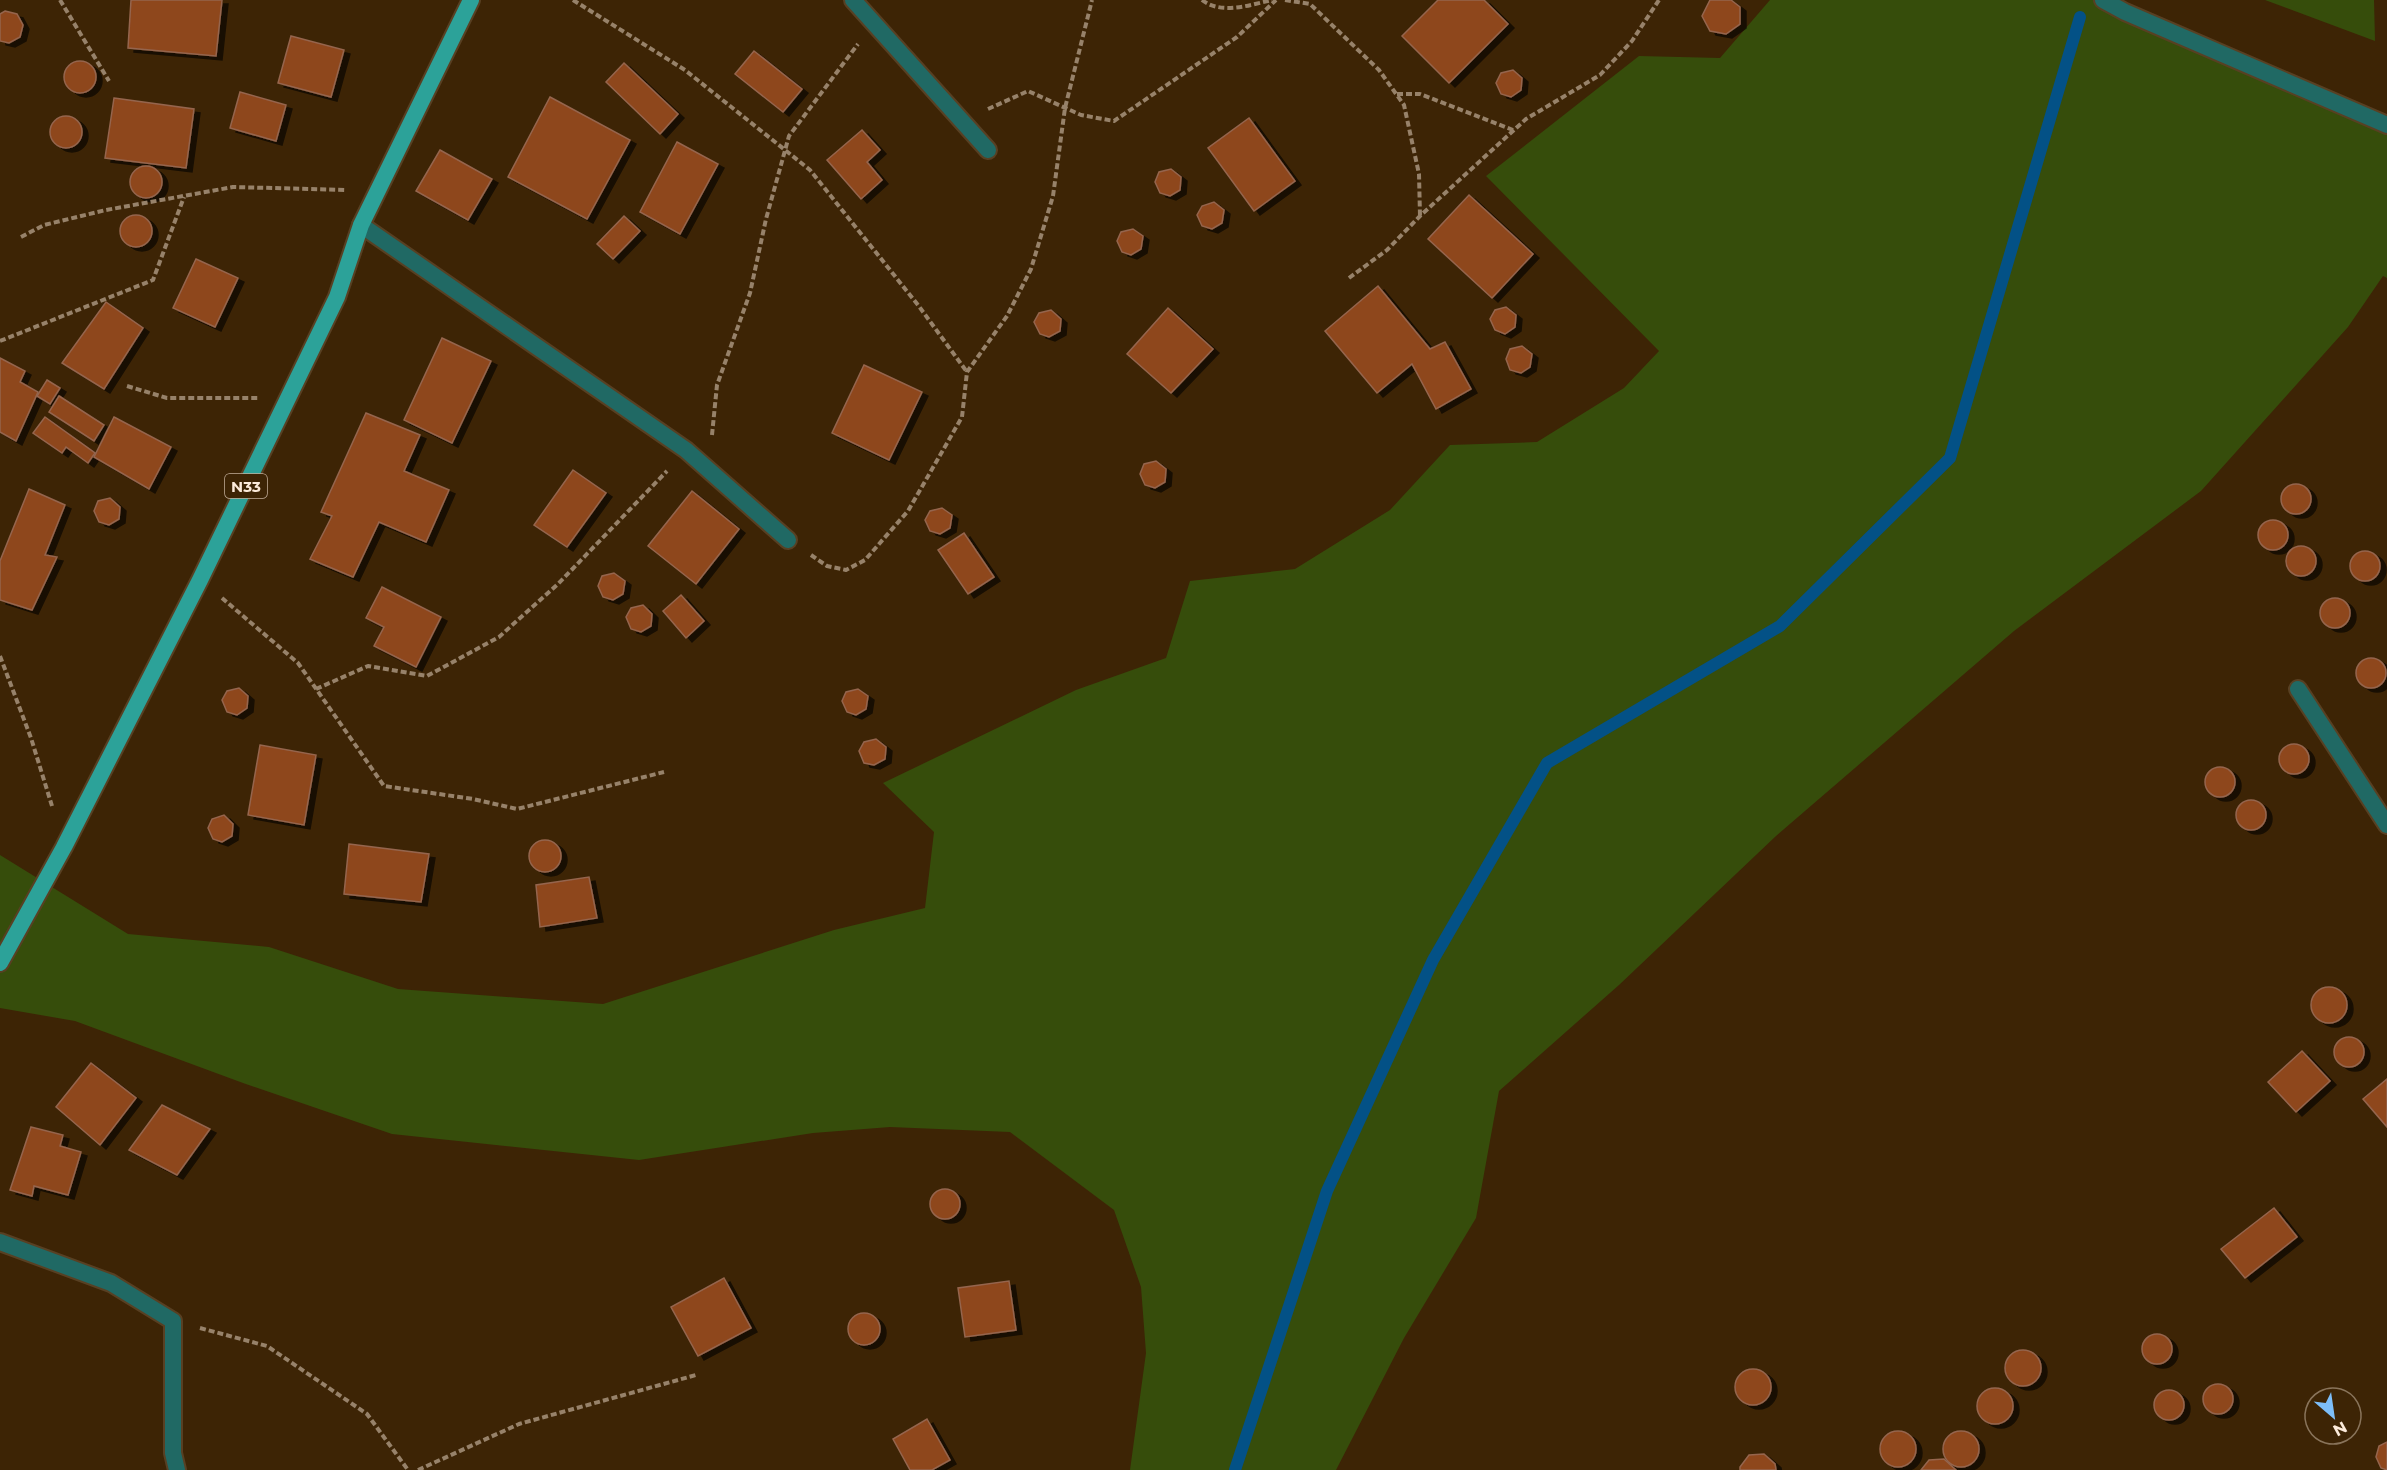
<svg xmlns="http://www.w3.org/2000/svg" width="2387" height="1470" font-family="Montserrat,sans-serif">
	<defs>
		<filter id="shadow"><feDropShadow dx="6" dy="4" stdDeviation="0" flood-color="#0009"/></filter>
	</defs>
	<rect width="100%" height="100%" fill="#3d2405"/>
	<g fill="#364d0b">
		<polygon points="1770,0 2100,0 2387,133 2387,278 2383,276 2348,327 2201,491 2014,631 1776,836 1619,985 1499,1091 1476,1218 1404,1338 1336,1470 1130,1470 1146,1353 1141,1287 1114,1210 1010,1132 890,1127 813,1133 639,1160 392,1134 243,1083 75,1021 0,1008 0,855 128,934 269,947 398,989 603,1004 834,930 925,908 934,832 883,783 1076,690 1166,658 1190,581 1295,569 1390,510 1450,445 1537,442 1624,388 1659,351 1486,176 1639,56 1720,58"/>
		<polygon points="2265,0 2374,0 2375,41"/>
	</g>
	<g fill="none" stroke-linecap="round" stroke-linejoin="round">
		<polyline stroke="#035186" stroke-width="12" points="1235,1470 1327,1191 1433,960 1547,763 1780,626 1950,458 2080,17"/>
	</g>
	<g fill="#8e461d" stroke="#95654d" stroke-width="1.5" filter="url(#shadow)">
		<polygon points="131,0 222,0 216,56 128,48"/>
		<polygon points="1438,0 1484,0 1508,24 1449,83 1402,36"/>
		<polygon points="1710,0 1731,0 1740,7 1740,24 1726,34 1710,31 1702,16"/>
		<polygon points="5,11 17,14 23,25 20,37 9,43 0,41 0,14"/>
		<polygon points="291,36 344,50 331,97 278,83"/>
		<polygon points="754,51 802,89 783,112 735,74"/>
		<circle cx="80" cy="77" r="16"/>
		<polygon points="624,63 678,114 660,134 606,82"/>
		<polygon points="1513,70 1522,78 1521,90 1511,97 1501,94 1496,83 1501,73"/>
		<polygon points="240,92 286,105 276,141 230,128"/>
		<polygon points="550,97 630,140 587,219 508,177"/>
		<polygon points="114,98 194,109 186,168 105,158"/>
		<circle cx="66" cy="132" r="16"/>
		<polygon points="1249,118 1295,181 1254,211 1208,148"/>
		<polygon points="862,130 880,150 867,162 882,180 861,199 827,160"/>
		<polygon points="677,142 718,164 680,234 640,212"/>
		<polygon points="440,150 492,179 468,220 416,191"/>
		<circle cx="146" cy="182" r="16"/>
		<polygon points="1171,169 1181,177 1180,190 1170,196 1160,193 1155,182 1159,172"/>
		<polygon points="1469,195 1533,254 1492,298 1428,239"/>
		<polygon points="1214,202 1224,210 1222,223 1212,229 1202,226 1197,215 1202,206"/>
		<circle cx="136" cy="231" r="16"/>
		<polygon points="624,216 640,231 613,259 597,244"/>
		<polygon points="1133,229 1143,236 1141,249 1131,255 1122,252 1117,241 1121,232"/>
		<polygon points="196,259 238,278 215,327 173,308"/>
		<polygon points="1378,286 1430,349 1445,342 1471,389 1436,409 1412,364 1377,393 1325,331"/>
		<polygon points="106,302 143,328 104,389 62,363"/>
		<polygon points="1506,307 1516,315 1515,327 1505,334 1495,330 1490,319 1495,310"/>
		<polygon points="1168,308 1213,349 1171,393 1127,354"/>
		<polygon points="1051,310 1061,319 1060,331 1049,337 1040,334 1034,322 1039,313"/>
		<polygon points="442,338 491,361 452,443 404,420"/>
		<polygon points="1522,346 1532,354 1530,367 1521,373 1510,370 1506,359 1510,349"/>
		<polygon points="0,358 25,371 20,382 38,392 16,441 0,432"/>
		<polygon points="864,365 922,392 889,460 832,433"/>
		<polygon points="47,380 60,388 50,404 37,396"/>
		<polygon points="59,396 104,425 94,441 49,412"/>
		<polygon points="366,413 420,435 404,471 449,490 426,542 379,522 353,577 310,559 332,516 321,512"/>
		<polygon points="45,417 95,453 88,463 66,447 62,453 33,433"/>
		<polygon points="114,417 171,447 149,489 94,457"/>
		<polygon points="1156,461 1166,469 1165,482 1155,488 1145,485 1140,474 1144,464"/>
		<polygon points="573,470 606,493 567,547 534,525"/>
		<circle cx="2296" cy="499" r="15"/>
		<polygon points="29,489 65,505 45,555 57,557 32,610 0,600 0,561"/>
		<polygon points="692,491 739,529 696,584 648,546"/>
		<polygon points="110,498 120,507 119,519 109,525 99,522 94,511 98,501"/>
		<polygon points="942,508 952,515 950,528 940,534 930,531 925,520 930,511"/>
		<circle cx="2273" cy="535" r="15"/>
		<polygon points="964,533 994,577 968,594 938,550"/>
		<circle cx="2301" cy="561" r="15"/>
		<circle cx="2365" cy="566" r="15"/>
		<polygon points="614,573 625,581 623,594 613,600 603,597 598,586 602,576"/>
		<polygon points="382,587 441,617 416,667 374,646 384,627 366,618"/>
		<polygon points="681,595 704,621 686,638 663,611"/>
		<circle cx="2335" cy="613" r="15"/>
		<polygon points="643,605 652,614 651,626 641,632 631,629 626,617 631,608"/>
		<circle cx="2371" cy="673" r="15"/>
		<polygon points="239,688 248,696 247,708 237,715 227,712 222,700 227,691"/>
		<polygon points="858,689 868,696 866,709 856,715 847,712 842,701 846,692"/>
		<polygon points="876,739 886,747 885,759 874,765 864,763 859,751 864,742"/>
		<circle cx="2294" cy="759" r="15"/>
		<polygon points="260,745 316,755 304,825 248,815"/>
		<circle cx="2220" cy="782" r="15"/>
		<circle cx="2251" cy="815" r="15"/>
		<polygon points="224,815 233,824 232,836 222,842 213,839 208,828 212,819"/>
		<circle cx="545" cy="856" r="16"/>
		<polygon points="349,844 429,854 421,902 344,894"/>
		<polygon points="589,877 597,918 540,927 536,885"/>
		<circle cx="2329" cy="1005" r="18"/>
		<circle cx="2349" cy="1052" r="15"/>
		<polygon points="2302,1051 2330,1081 2296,1112 2268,1082"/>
		<polygon points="91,1063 136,1098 100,1145 56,1107"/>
		<polygon points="2387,1079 2387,1127 2363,1099"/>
		<polygon points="162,1105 210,1129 177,1175 129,1150"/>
		<polygon points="31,1127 63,1135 60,1146 81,1152 68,1195 34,1186 32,1196 10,1190"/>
		<circle cx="945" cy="1204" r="15"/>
		<polygon points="2274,1208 2297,1237 2245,1278 2221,1249"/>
		<polygon points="724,1278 751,1328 698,1356 671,1307"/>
		<polygon points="1009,1281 1016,1330 965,1337 958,1288"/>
		<circle cx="864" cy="1329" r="16"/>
		<circle cx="2157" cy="1349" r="15"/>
		<circle cx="2023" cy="1368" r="18"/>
		<circle cx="1753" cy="1387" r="18"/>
		<circle cx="2218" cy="1399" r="15"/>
		<circle cx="1995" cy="1406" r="18"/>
		<circle cx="2169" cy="1405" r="15"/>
		<polygon points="927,1419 950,1460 932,1470 910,1470 893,1439"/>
		<circle cx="1961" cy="1449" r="18"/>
		<circle cx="1898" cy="1449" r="18"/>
		<polygon points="2387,1442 2387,1470 2381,1468 2376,1457 2379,1446"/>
		<polygon points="1764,1454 1775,1464 1776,1470 1740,1470 1740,1467 1749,1455"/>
		<polygon points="1944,1459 1956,1470 1921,1470 1929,1460"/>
	</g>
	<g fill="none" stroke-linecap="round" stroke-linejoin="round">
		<defs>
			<polyline id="service" points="853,0 988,150"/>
			<g id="minor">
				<polyline points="2103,0 2125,12 2387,125"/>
				<polyline points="361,225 686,450 788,540"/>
				<polyline points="2298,689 2387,825"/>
				<polyline points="0,1242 111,1283 173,1321 173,1453 177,1470"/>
			</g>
			<polyline id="primary" points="0,963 64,847 200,580 337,297 361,225 471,0"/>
		</defs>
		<use href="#service" stroke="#584023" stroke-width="20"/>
		<use href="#minor" stroke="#584023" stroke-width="20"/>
		<use href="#primary" stroke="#584023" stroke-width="20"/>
		<g stroke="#97826a" stroke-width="4" stroke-dasharray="6 3" stroke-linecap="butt">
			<polyline points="60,0 109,81"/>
			<polyline points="573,0 685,70 810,170 918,305 967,372"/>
			<path d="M 1202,0 C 1221,15 1250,5 1272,0"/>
			<polyline points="1285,0 1310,4 1379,70 1404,105 1419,174 1420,216"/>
			<polyline points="1397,94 1420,94 1513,130"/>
			<polyline points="988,109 1028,91 1081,115 1114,121 1237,37 1276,0"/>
			<polyline points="21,237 44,225 106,210 233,187 347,190"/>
			<polyline points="1349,278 1387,250 1420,216 1526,119 1600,75 1632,41 1659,0"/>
			<polyline points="0,341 153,280 184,197"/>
			<polyline points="127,386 167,398 258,398"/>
			<polyline points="712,435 717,385 750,293 766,219 789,136 858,44"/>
			<polyline points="811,555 827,566 846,570 865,560 908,511 962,417 967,372 1007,316 1031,269 1053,196 1065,108 1092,0"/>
			<polyline points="222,598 298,663 384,786 473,799 517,809 664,772"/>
			<polyline points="0,656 31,738 52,806"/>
			<polyline points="316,689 368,666 427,676 499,637 558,584 667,471"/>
			<polyline points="200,1328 267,1346 367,1414 408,1470"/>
			<polyline points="418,1470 519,1424 696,1375"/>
		</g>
		<use href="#service" stroke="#206964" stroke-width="16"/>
		<use href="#minor" stroke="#206964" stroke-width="16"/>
		<use href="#primary" stroke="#2ca299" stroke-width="16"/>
	</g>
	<g text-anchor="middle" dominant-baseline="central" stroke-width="6" stroke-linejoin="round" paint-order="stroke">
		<rect fill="#3d2405" stroke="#c3af9b" stroke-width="1.5" x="225" y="474" width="42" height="24" rx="4.5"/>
		<g font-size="15" font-weight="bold" fill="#fcebdb">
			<text x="246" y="486">N33</text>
		</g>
	</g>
	<g transform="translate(2333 1416) rotate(151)"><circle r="28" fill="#3d2405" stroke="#89745b" stroke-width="1.5"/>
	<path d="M0-4.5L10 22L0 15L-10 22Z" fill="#7dbef9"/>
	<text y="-9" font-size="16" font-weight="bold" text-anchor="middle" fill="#fcebdb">N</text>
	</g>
</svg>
